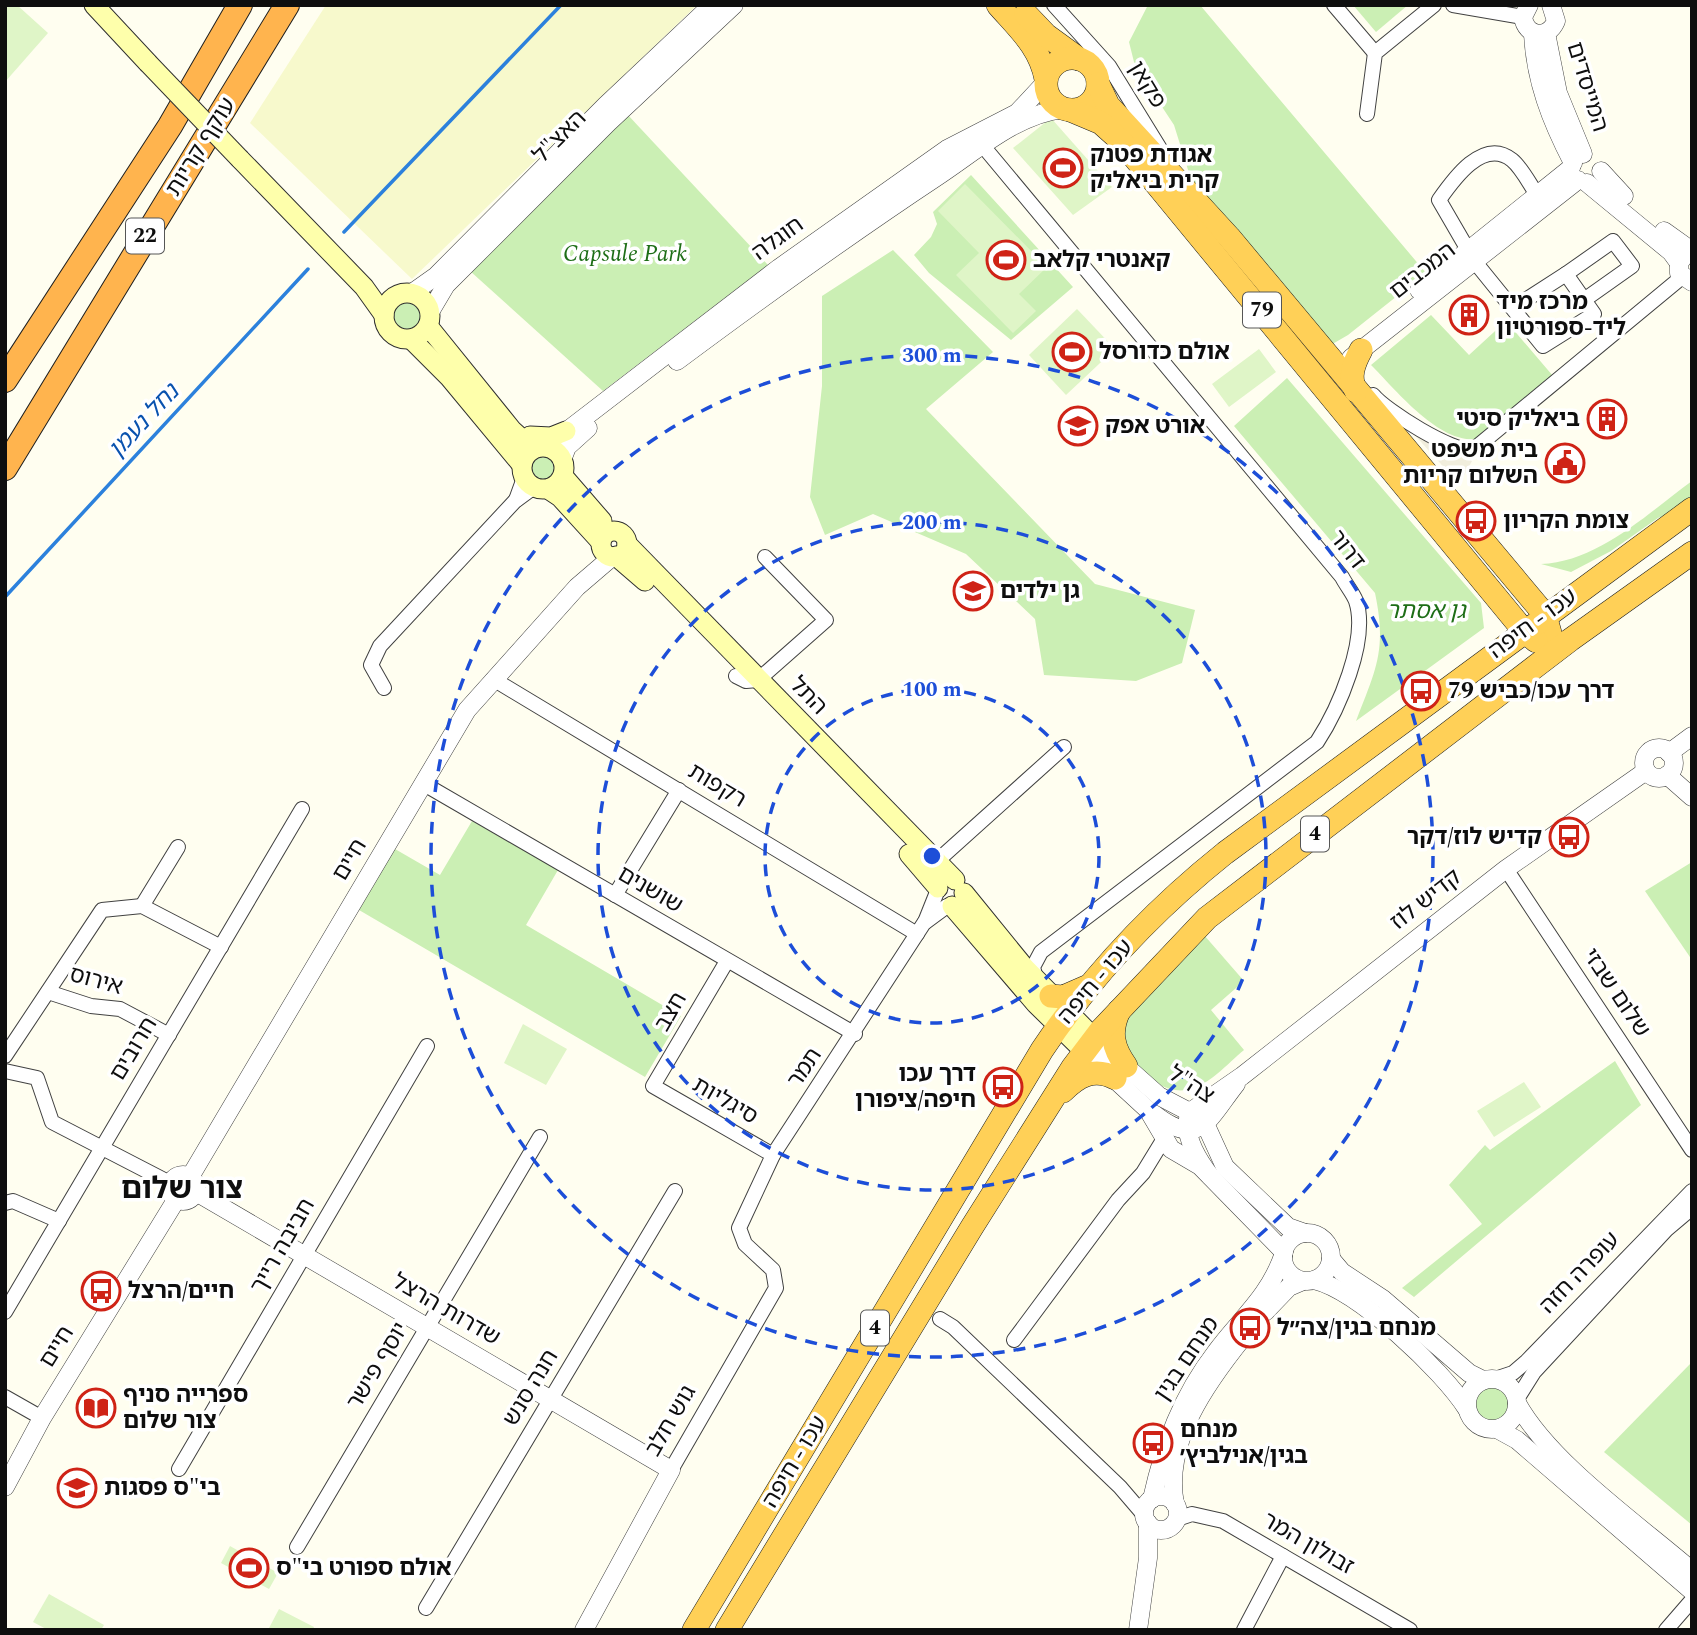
<svg xmlns="http://www.w3.org/2000/svg" width="1697" height="1635" font-family="Spectral,'Noto Sans Hebrew',serif">
	<rect width="100%" height="100%" fill="#fffef0"/>
	<polygon fill="#f7f9cc" points="326,5 697,5 412,279 250,123"/>
	<g fill="#cbefb4">
		<polygon points="1148,5 1200,5 1426,273 1348,335 1329,346 1194,189 1174,125 1135,66 1129,42"/>
		<polygon points="1353,5 1408,5 1376,32"/>
		<polygon points="627,114 768,265 603,391 470,271"/>
		<polygon points="971,175 1073,287 1011,340 929,273 914,255 931,237 937,224 933,212"/>
		<polygon points="893,250 993,352 926,409 1095,584 1195,610 1182,663 1136,681 1044,675 1035,619 966,554 873,514 825,535 810,497 822,386 822,296"/>
		<circle cx="407" cy="315" r="17"/>
		<path d="M 1431,315 L 1469,355 L 1506,321 L 1553,376 L 1477,439 C 1439,444 1396,390 1371,365 Z"/>
		<path d="M 1287,378 L 1481,603 L 1484,628 L 1356,721 C 1376,669 1387,650 1375,593 L 1234,426 Z"/>
		<circle cx="543" cy="468" r="15"/>
		<path d="M 1692,481 L 1692,500 L 1680,509 L 1658,518 L 1611,551 L 1571,572 L 1541,564 C 1598,562 1648,513 1692,481 Z"/>
		<polygon points="472,821 558,870 526,925 681,1016 645,1077 359,910 395,849 440,875"/>
		<polygon points="1692,862 1692,960 1645,891"/>
		<path d="M 1204,935 L 1244,981 L 1211,1010 L 1244,1050 C 1228,1063 1208,1087 1186,1090 C 1152,1095 1115,1050 1126,1018 Z"/>
		<polygon points="1615,1061 1641,1105 1414,1297 1402,1288 1482,1224 1449,1185 1485,1145 1490,1150"/>
		<polygon points="1692,1362 1692,1525 1604,1452"/>
		<circle cx="1492" cy="1404" r="18"/>
	</g>
	<g fill="#dff5c7">
		<polygon points="5,5 17,5 48,33 5,82"/>
		<polygon points="1051,118 1112,187 1073,215 1013,148"/>
		<polygon points="965,184 1047,267 1019,294 1036,311 1013,333 956,275 979,253 938,211"/>
		<polygon points="1077,309 1115,349 1066,395 1029,355"/>
		<polygon points="1259,349 1276,372 1229,407 1212,384"/>
		<polygon points="523,1024 567,1049 546,1085 504,1063"/>
		<polygon points="1524,1082 1541,1107 1494,1137 1477,1111"/>
		<polygon points="230,1546 278,1573 269,1589 221,1563"/>
		<polygon points="49,1594 104,1625 101,1630 48,1630 33,1622"/>
		<polygon points="279,1609 314,1627 313,1630 268,1630"/>
	</g>
	<polygon fill="#f1eedd" points="1403,422 1472,461 1459,484"/>
	<g fill="none" stroke-linecap="round" stroke-linejoin="round">
		<g stroke="#2c81dc" stroke-width="3.5">
			<polyline points="344,232 561,5"/>
			<polyline points="5,597 308,269"/>
		</g>
		<defs>
			<g id="minor">
				<polyline points="1054,5 1109,66 1162,152"/>
				<polyline points="1334,5 1375,53"/>
				<polyline points="1453,5 1523,17"/>
				<polyline points="1367,114 1375,53 1434,5"/>
				<path d="M 983,146 L 1342,577 C 1346,585 1353,593 1356,601 C 1369,640 1338,710 1317,742 L 1041,952 L 1033,967 L 1036,979"/>
				<polyline points="1566,274 1613,241 1632,266 1584,300"/>
				<path d="M 1513,308 L 1566,274 L 1594,314 L 1543,346 L 1475,262 L 1439,200 C 1453,180 1483,137 1512,160 C 1522,168 1530,185 1538,196"/>
				<path d="M 1373,395 C 1386,411 1453,453 1473,450 L 1682,277"/>
				<polyline points="516,500 524,478"/>
				<polyline points="736,676 746,681 758,680 826,620 765,557"/>
				<polyline points="493,679 917,934"/>
				<polyline points="384,688 371,665 380,646 515,501 534,487"/>
				<polyline points="424,784 855,1034"/>
				<polyline points="936,862 1064,747"/>
				<polyline points="1506,869 1692,1150"/>
				<polyline points="615,895 679,790"/>
				<polyline points="142,906 178,847"/>
				<polyline points="925,922 937,892"/>
				<polyline points="727,961 653,1086 773,1155"/>
				<polyline points="48,992 91,1006 120,1009 169,1035"/>
				<polyline points="5,1056 102,910 142,906 221,947"/>
				<polyline points="5,1071 37,1078 52,1122 170,1183"/>
				<polyline points="5,1203 13,1201 59,1221"/>
				<polyline points="5,1312 302,809"/>
				<polyline points="940,1319 953,1327 1120,1487 1144,1515"/>
				<polyline points="1014,1340 1118,1200 1143,1173 1165,1137"/>
				<polyline points="1495,1379 1513,1373 1527,1361 1692,1191"/>
				<polyline points="5,1397 42,1418"/>
				<polyline points="1517,1399 1534,1372 1666,1230 1692,1208"/>
				<polyline points="179,1469 427,1046"/>
				<polyline points="671,1470 776,1288 773,1270 745,1244 739,1228 773,1155 924,923 947,906"/>
				<polyline points="1177,1519 1192,1514 1223,1521 1410,1630"/>
				<polyline points="297,1547 540,1137"/>
				<polyline points="426,1608 675,1191"/>
				<polyline points="1244,1630 1283,1556"/>
				<polyline points="1666,1630 1692,1600"/>
			</g>
			<g id="tertiary">
				<path d="M 1529,5 L 1523,17 C 1526,37 1548,40 1556,21 L 1551,5"/>
				<path d="M 1533,33 C 1535,80 1551,121 1573,163"/>
				<polyline points="1546,33 1558,93 1583,154"/>
				<polyline points="1601,171 1624,196"/>
				<polyline points="1587,183 1671,252 1679,263"/>
				<polyline points="1664,231 1692,251"/>
				<polyline points="1685,255 1679,263 1679,273 1692,282"/>
				<polyline points="1419,290 1571,168"/>
				<polyline points="412,293 436,276 605,106 712,5"/>
				<polyline points="430,312 446,285 609,122 734,5"/>
				<polyline points="1351,358 1578,180"/>
				<path d="M 677,361 C 763,297 849,235 938,176 C 976,151 1017,114 1063,109"/>
				<polyline points="546,447 779,268 947,149 1017,113 1045,83"/>
				<polyline points="562,460 567,447 588,428"/>
				<circle cx="1659" cy="763" r="15"/>
				<polyline points="1669,753 1692,736"/>
				<polyline points="1667,775 1692,797"/>
				<polyline points="1094,1038 1159,1096 1203,1119 1225,1167 1288,1227 1305,1233"/>
				<polyline points="1084,1051 1148,1110 1171,1149 1200,1166 1284,1252"/>
				<path d="M 1154,1114 C 1200,1150 1209,1118 1236,1084"/>
				<circle cx="183" cy="1188" r="13"/>
				<polyline points="190,1177 467,710 577,587 612,557"/>
				<path d="M 1211,1177 C 1198,1160 1181,1133 1190,1112 L 1242,1076 L 1506,869 L 1646,771"/>
				<polyline points="196,1192 671,1470 584,1630"/>
				<circle cx="1307" cy="1257" r="24"/>
				<polyline points="1331,1259 1342,1272 1383,1299 1469,1373 1483,1380"/>
				<path d="M 1314,1280 C 1359,1291 1442,1370 1467,1409"/>
				<polyline points="1265,1312 1289,1287 1303,1281"/>
				<circle cx="1492" cy="1404" r="25"/>
				<path d="M 1517,1403 C 1550,1463 1639,1525 1692,1571"/>
				<polyline points="1497,1429 1517,1440 1692,1591"/>
				<polyline points="5,1487 42,1418 176,1200"/>
				<circle cx="1161" cy="1513" r="17"/>
				<path d="M 1152,1499 C 1164,1445 1182,1396 1216,1352 C 1241,1318 1268,1298 1283,1256"/>
				<path d="M 1175,1504 C 1163,1442 1207,1382 1244,1336"/>
				<polyline points="1138,1630 1148,1558 1148,1523"/>
			</g>
			<g id="secondary">
				<polyline points="94,5 148,63"/>
				<polyline points="240,159 364,287 384,315"/>
				<circle cx="407" cy="316" r="23"/>
				<polyline points="428,326 512,430 533,449"/>
				<polyline points="411,339 449,377 522,465"/>
				<polyline points="530,436 551,437 566,431"/>
				<circle cx="543" cy="468" r="21"/>
				<polyline points="563,476 602,521"/>
				<polyline points="548,489 560,497 601,542"/>
				<circle cx="614" cy="544" r="13"/>
				<polyline points="627,544 955,880"/>
				<polyline points="616,556 645,581"/>
				<polyline points="909,854 938,888"/>
				<polyline points="964,893 1025,968 1094,1038"/>
				<polyline points="952,906 1036,1004 1084,1051"/>
			</g>
			<g id="trunk">
				<path d="M 998,5 C 1019,29 1040,47 1046,79"/>
				<polyline points="1026,14 1046,35 1079,59"/>
				<circle cx="1072" cy="84" r="26"/>
				<polyline points="1098,84 1108,105 1229,237 1545,615 1555,651"/>
				<path d="M 1070,110 L 1101,123 L 1120,140 C 1256,303 1390,467 1524,631 L 1536,641"/>
				<path d="M 1356,391 C 1348,377 1354,363 1361,350"/>
				<polyline points="1051,996 1063,997 1086,987"/>
				<path d="M 1119,1011 C 1109,1032 1113,1048 1126,1066"/>
				<path d="M 1063,1091 C 1078,1076 1094,1067 1115,1078"/>
				<path d="M 694,1630 L 1042,1050 C 1092,975 1155,909 1225,853 L 1692,509"/>
				<polyline points="727,1630 972,1227 1073,1067 1101,1030 1207,918 1570,640 1692,553"/>
			</g>
			<g id="motorway">
				<polyline points="5,380 170,126 240,5"/>
				<polyline points="5,468 287,5"/>
			</g>
		</defs>
		<use href="#minor" stroke="#414141" stroke-width="16"/>
		<use href="#tertiary" stroke="#414141" stroke-width="19"/>
		<use href="#secondary" stroke="#303030" stroke-width="21"/>
		<use href="#trunk" stroke="#1f1f1f" stroke-width="24"/>
		<use href="#motorway" stroke="#1f1f1f" stroke-width="26"/>
		<use href="#minor" stroke="#fff" stroke-width="14"/>
		<use href="#tertiary" stroke="#fff" stroke-width="18"/>
		<use href="#secondary" stroke="#feffab" stroke-width="19"/>
		<use href="#trunk" stroke="#ffd057" stroke-width="23"/>
		<use href="#motorway" stroke="#ffb44e" stroke-width="24"/>
		<defs>
			<polyline id="secondary-bridge" points="148,63 240,159"/>
		</defs>
		<use href="#secondary-bridge" stroke="#303030" stroke-width="21" stroke-linecap="butt"/>
		<use href="#secondary-bridge" stroke="#feffab" stroke-width="19"/>
	</g>
	<g fill="none" stroke="#1d4ed8" stroke-width="3.5" stroke-dasharray="12 9">
		<circle cx="932" cy="856" r="167"/>
		<circle cx="932" cy="856" r="334"/>
		<circle cx="932" cy="856" r="501"/>
	</g>
	<defs>
		<symbol id="stadium-ring" viewBox="-11 -11 22 22"><circle r="9.5" fill="#fff" stroke="#cf2316" stroke-width="1.5"/><path d="M0-5a6.5 5 0 1 0 0 10a6.5 5 0 1 0 0-10ZM-3.5-1.8h7v3.6h-7Z" fill="#cf2316"/></symbol>
		<symbol id="building-ring" viewBox="-11 -11 22 22"><circle r="9.5" fill="#fff" stroke="#cf2316" stroke-width="1.5"/><path d="M-4-6H4V6H1V3H-1V6H-4ZM-2.5-4.3h1.7v1.8h-1.7ZM.8-4.3h1.7v1.8H.8ZM-2.5-1h1.7V.8h-1.7ZM.8-1h1.7V.8H.8Z" fill="#cf2316"/></symbol>
		<symbol id="school-ring" viewBox="-11 -11 22 22"><circle r="9.5" fill="#fff" stroke="#cf2316" stroke-width="1.5"/><path d="M0-5L7-2L0 1L-7-2ZM-4 1L0 2.5L4 1V4Q0 6-4 4Z" fill="#cf2316"/></symbol>
		<symbol id="civic-ring" viewBox="-11 -11 22 22"><circle r="9.5" fill="#fff" stroke="#cf2316" stroke-width="1.5"/><path d="M-.6-6.5H3V-4.5H.6V-3L4-1V1h2V6H-6V1h2V-1L-.6-3ZM-1.2 2.5V6h2.4V2.5Z" fill="#cf2316"/></symbol>
		<symbol id="bus-ring" viewBox="-11 -11 22 22"><circle r="9.5" fill="#fff" stroke="#cf2316" stroke-width="1.5"/><path d="M-5-6H5V4H4V6H2V4H-2V6H-4V4H-5ZM-3.5-4V0h7V-4ZM-3.5 1.2v1.5H-2V1.2ZM2 1.2v1.5H3.5V1.2Z" fill="#cf2316"/></symbol>
		<symbol id="library-ring" viewBox="-11 -11 22 22"><circle r="9.5" fill="#fff" stroke="#cf2316" stroke-width="1.5"/><path d="M-6-4Q-3-5.5-.7-3.5V5Q-3 3-6 4ZM6-4Q3-5.5 .7-3.5V5Q3 3 6 4Z" fill="#cf2316"/></symbol>
	</defs>
	<g fill-rule="evenodd">
		<use href="#stadium-ring" x="1041" y="146" width="44" height="44"/>
		<use href="#stadium-ring" x="984" y="238" width="44" height="44"/>
		<use href="#building-ring" x="1447" y="293" width="44" height="44"/>
		<use href="#stadium-ring" x="1050" y="330" width="44" height="44"/>
		<use href="#building-ring" x="1585" y="397" width="44" height="44"/>
		<use href="#school-ring" x="1056" y="404" width="44" height="44"/>
		<use href="#civic-ring" x="1543" y="441" width="44" height="44"/>
		<use href="#bus-ring" x="1454" y="499" width="44" height="44"/>
		<use href="#school-ring" x="951" y="569" width="44" height="44"/>
		<use href="#bus-ring" x="1399" y="669" width="44" height="44"/>
		<use href="#bus-ring" x="1547" y="815" width="44" height="44"/>
		<use href="#bus-ring" x="981" y="1065" width="44" height="44"/>
		<use href="#bus-ring" x="79" y="1269" width="44" height="44"/>
		<use href="#bus-ring" x="1228" y="1306" width="44" height="44"/>
		<use href="#library-ring" x="74" y="1386" width="44" height="44"/>
		<use href="#bus-ring" x="1131" y="1421" width="44" height="44"/>
		<use href="#school-ring" x="55" y="1466" width="44" height="44"/>
		<use href="#stadium-ring" x="227" y="1546" width="44" height="44"/>
	</g>
	<g text-anchor="middle" dominant-baseline="central" stroke-width="7" stroke-linejoin="round" paint-order="stroke">
		<g fill="#fff" stroke="#565656" stroke-width="2">
			<rect x="126" y="218.5" width="38" height="35" rx="5"/>
			<rect x="1243" y="292.5" width="38" height="35" rx="5"/>
			<rect x="1301" y="816.5" width="28" height="35" rx="5"/>
			<rect x="861" y="1310.5" width="28" height="35" rx="5"/>
		</g>
		<g font-size="21" font-weight="bold" fill="#0e0e0e">
			<text x="145" y="236">22</text>
			<text x="1262" y="310">79</text>
			<text x="1315" y="834">4</text>
			<text x="875" y="1328">4</text>
		</g>
		<g font-size="23" fill="#0e0e0e" stroke="#fff">
			<text transform="translate(1147 85) rotate(59)">פקאן</text>
			<text transform="translate(1587 87) rotate(73)">המייסדים</text>
			<text transform="translate(560 137) rotate(-45)">האצ"ל</text>
			<text transform="translate(201 147) rotate(-58)">עוקף קריות</text>
			<text transform="translate(778 239) rotate(-36)">חוגלה</text>
			<text transform="translate(1423 271) rotate(-38)">המכבים</text>
			<text transform="translate(1347 550) rotate(52)">דרור</text>
			<text transform="translate(1533 624) rotate(-36)">עכו - חיפה</text>
			<text transform="translate(808 696) rotate(46)">התל</text>
			<text transform="translate(717 786) rotate(31)">רקפות</text>
			<text transform="translate(350 860) rotate(-59)">חיים</text>
			<text transform="translate(650 890) rotate(30)">שושנים</text>
			<text transform="translate(1426 900) rotate(-38)">קדיש לוז</text>
			<text transform="translate(96 981) rotate(15)">אירוס</text>
			<text transform="translate(1096 982) rotate(-50)">עכו - חיפה</text>
			<text transform="translate(1616 993) rotate(56)">שלום שבזי</text>
			<text transform="translate(671 1012) rotate(-60)">חצב</text>
			<text transform="translate(134 1049) rotate(-59)">חרובים</text>
			<text transform="translate(805 1068) rotate(-56)">תמר</text>
			<text transform="translate(1191 1085) rotate(33)">צה"ל</text>
			<text transform="translate(725 1101) rotate(30)">סיגליות</text>
			<text transform="translate(283 1246) rotate(-60)">חביבה רייך</text>
			<text transform="translate(1580 1273) rotate(-46)">עופרה חזה</text>
			<text transform="translate(446 1310) rotate(30)">שדרות הרצל</text>
			<text transform="translate(57 1347) rotate(-58)">חיים</text>
			<text transform="translate(1187 1359) rotate(-56)">מנחם בגין</text>
			<text transform="translate(378 1366) rotate(-59)">יוסף פישר</text>
			<text transform="translate(531 1388) rotate(-59)">חנה סנש</text>
			<text transform="translate(671 1421) rotate(-60)">גוש חלב</text>
			<text transform="translate(795 1462) rotate(-59)">עכו - חיפה</text>
			<text transform="translate(1308 1544) rotate(30)">זבולון המר</text>
		</g>
		<g font-size="23" font-weight="bold" fill="#0e0e0e" stroke="#fff" text-anchor="start">
			<text x="1090" y="155">אגודת פטנק<tspan x="1090" dy="26">קרית ביאליק</tspan></text>
			<text x="1033" y="260">קאנטרי קלאב</text>
			<text x="1496" y="302">מרכז מיד<tspan x="1496" dy="26">ליד-ספורטיון</tspan></text>
			<text x="1099" y="352">אולם כדורסל</text>
			<text x="1580" y="419" text-anchor="end">ביאליק סיטי</text>
			<text x="1105" y="426">אורט אפק</text>
			<text x="1538" y="450" text-anchor="end">בית משפט<tspan x="1538" dy="26">השלום קריות</tspan></text>
			<text x="1503" y="521">צומת הקריון</text>
			<text x="1000" y="591">גן ילדים</text>
			<text x="1448" y="691">דרך עכו/כביש 79</text>
			<text x="1542" y="837" text-anchor="end">קדיש לוז/דקר</text>
			<text x="976" y="1074" text-anchor="end">דרך עכו<tspan x="976" dy="26">חיפה/ציפורן</tspan></text>
			<text x="128" y="1291">חיים/הרצל</text>
			<text x="1277" y="1328">מנחם בגין/צה״ל</text>
			<text x="123" y="1395">ספרייה סניף<tspan x="123" dy="26">צור שלום</tspan></text>
			<text x="1180" y="1430">מנחם<tspan x="1180" dy="26">בגין/אנילביץ׳</tspan></text>
			<text x="104" y="1488">בי"ס פסגות</text>
			<text x="276" y="1568">אולם ספורט בי"ס</text>
		</g>
		<g font-size="23" font-style="italic" fill="#1e6e17" stroke="#fff">
			<text x="625" y="254">Capsule Park</text>
			<text x="1426" y="611">גן אסתר</text>
		</g>
		<g font-size="24" font-style="italic" fill="#0952af" stroke="#fff">
			<text transform="translate(144 421) rotate(-47)">נחל נעמן</text>
		</g>
		<g font-size="30" font-weight="bold" fill="#0e0e0e" stroke="#fff">
			<text x="182" y="1189">צור שלום</text>
		</g>
	</g>
	<circle cx="932" cy="856" r="10" fill="#1d4ed8" stroke="#fff" stroke-width="3.5"/>
	<g font-size="21" text-anchor="middle" font-weight="bold" fill="#1d4ed8" stroke="#fff" stroke-width="7" stroke-linejoin="round" paint-order="stroke">
		<text x="932" y="362">300 m</text>
		<text x="932" y="529">200 m</text>
		<text x="932" y="696">100 m</text>
	</g>
	<rect width="1697" height="1635" fill="none" stroke="#0e0e0e" stroke-width="14"/>
</svg>
